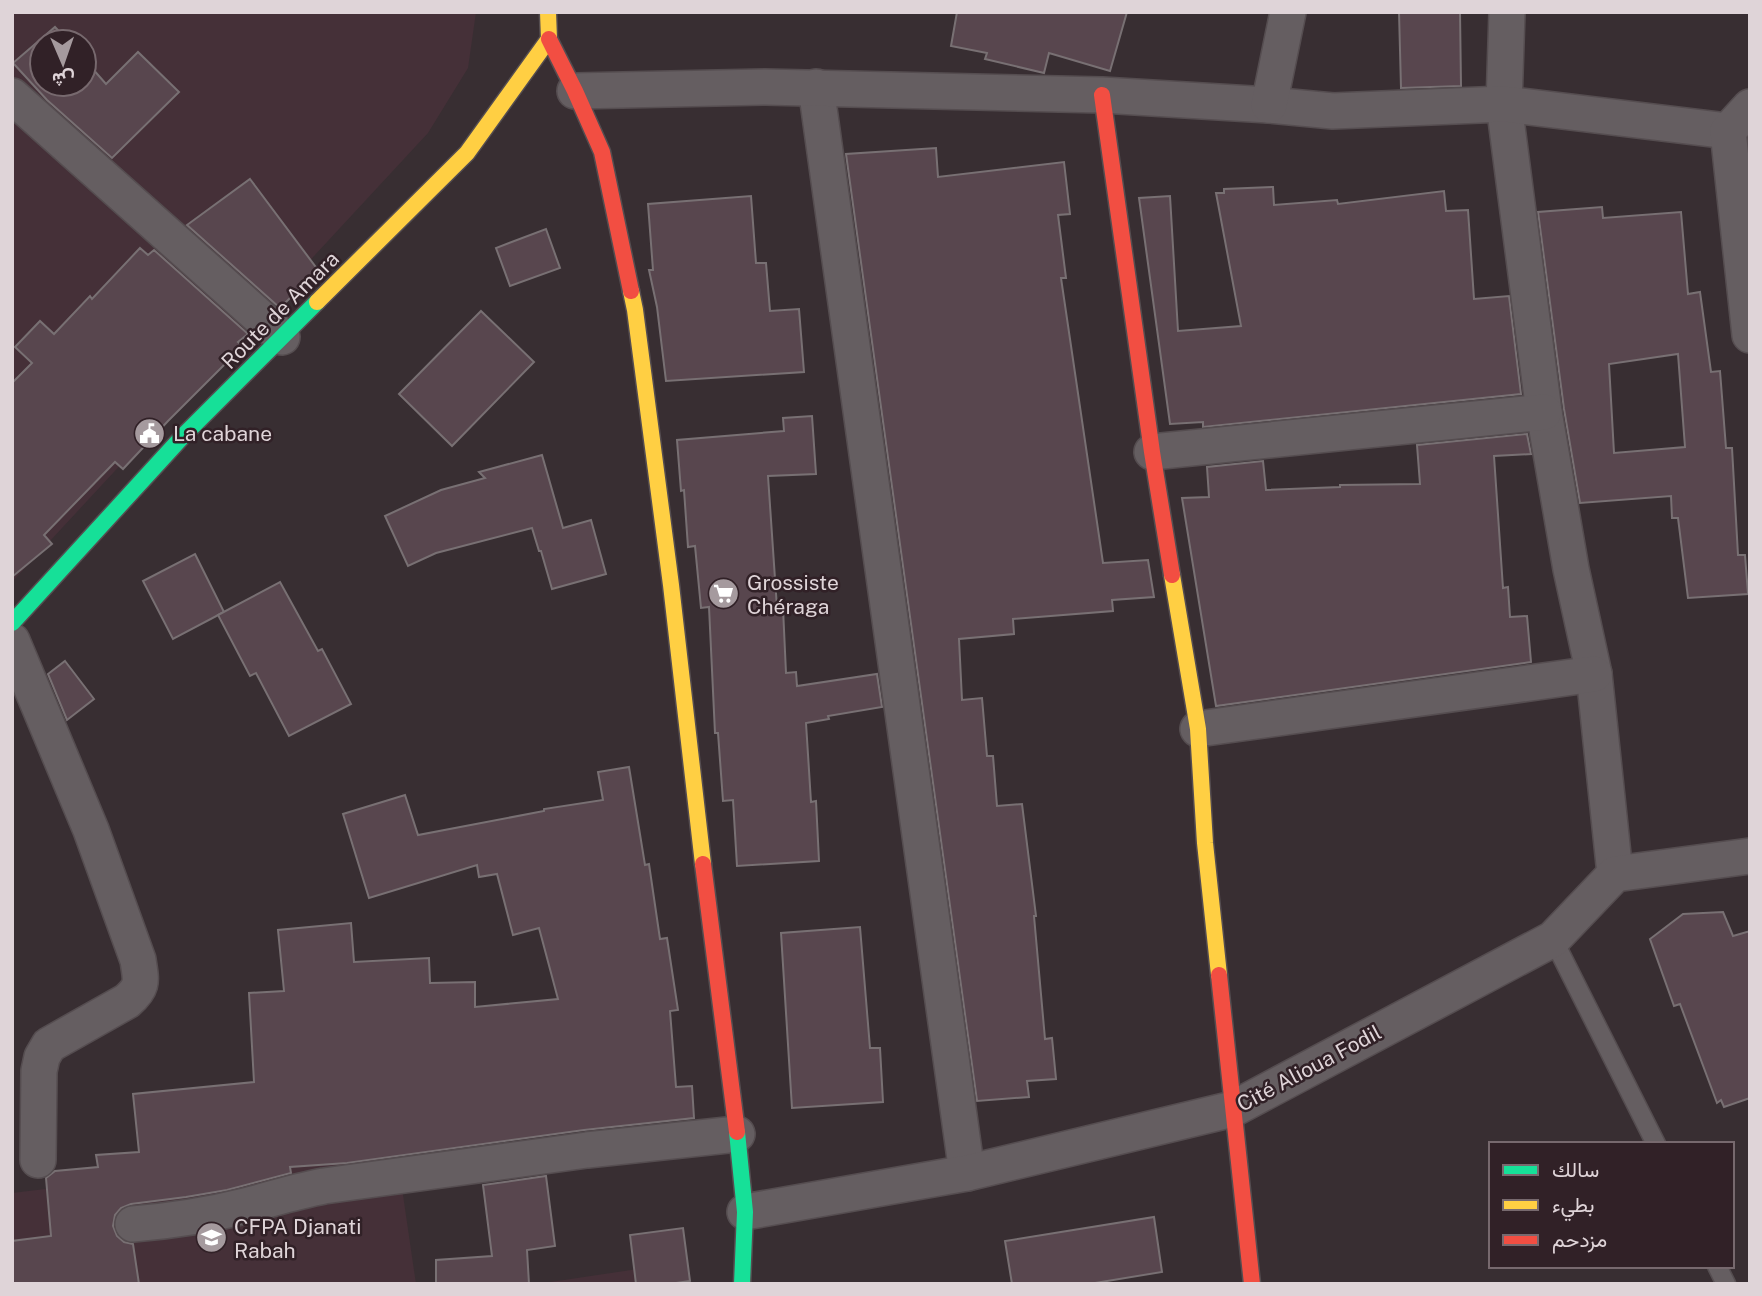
<svg xmlns="http://www.w3.org/2000/svg" width="1762" height="1296" font-family="'Public Sans',Vazirmatn,sans-serif">
	<rect width="100%" height="100%" fill="#382e32"/>
	<g fill="#453038" fill-rule="evenodd">
		<path d="M 12,12 L 476,12 L 468,68 L 428,133 L 12,582 ZM 42,42 L 84,42 L 84,84 L 42,84 Z"/>
		<polygon points="396,1147 416,1284 12,1284 12,1193"/>
		<polygon points="678,1263 681,1284 537,1284"/>
	</g>
	<g fill="#58464e" stroke="#787073" stroke-width="2" fill-rule="evenodd">
		<polygon points="957,12 1127,12 1110,71 1049,53 1044,73 985,59 987,53 951,46"/>
		<polygon points="1399,12 1460,12 1461,86 1401,88"/>
		<polygon points="55,27 69,42 42,42 42,84 84,84 84,59 106,84 138,52 179,92 112,158 47,100 13,63"/>
		<polygon points="936,148 938,177 1064,162 1070,214 1058,215 1066,278 1061,278 1103,563 1148,560 1154,597 1112,600 1113,611 1013,619 1014,634 959,639 962,700 982,698 987,756 993,756 997,806 1022,804 1036,916 1034,916 1045,1039 1052,1038 1056,1079 1027,1081 1029,1097 977,1101 846,154"/>
		<polygon points="250,179 318,270 280,308 187,225"/>
		<polygon points="1273,187 1274,205 1337,200 1338,204 1444,191 1446,211 1468,210 1474,299 1509,296 1521,394 1203,427 1203,422 1170,424 1139,198 1170,196 1178,331 1241,326 1216,193 1224,193 1224,189"/>
		<polygon points="751,196 756,263 766,263 770,311 799,309 804,372 666,381 657,307 649,270 653,270 648,204"/>
		<path d="M 1602,207 L 1603,218 L 1681,212 L 1688,294 L 1700,292 L 1711,372 L 1720,371 L 1726,448 L 1732,448 L 1738,555 L 1745,555 L 1748,594 L 1688,598 L 1678,518 L 1672,518 L 1671,496 L 1580,503 L 1564,409 L 1538,212 ZM 1678,354 L 1685,447 L 1614,453 L 1609,364 Z"/>
		<polygon points="546,229 560,268 510,286 496,248"/>
		<polygon points="140,248 148,255 154,250 248,334 238,342 243,346 168,421 123,469 115,462 44,535 52,544 12,577 12,383 32,363 15,347 40,321 54,334 90,296 92,299"/>
		<polygon points="481,311 534,362 452,446 399,394"/>
		<polygon points="812,416 816,474 768,476 777,608 783,608 786,673 796,672 797,686 877,674 882,707 828,716 829,719 806,723 811,802 816,801 819,861 737,866 733,800 723,801 718,733 715,733 709,607 701,608 695,546 688,547 684,490 681,491 677,440 784,431 783,418"/>
		<polygon points="1527,434 1531,454 1494,456 1503,588 1508,587 1510,617 1527,616 1531,662 1216,706 1182,498 1209,497 1207,467 1263,461 1266,490 1340,487 1340,485 1420,484 1417,445"/>
		<polygon points="542,455 563,528 591,520 606,574 552,589 541,551 539,551 532,528 436,553 408,566 385,516 441,490 485,478 479,472"/>
		<polygon points="195,554 224,612 173,639 143,581"/>
		<polygon points="280,582 318,651 322,649 351,704 289,736 256,673 250,676 218,615"/>
		<polygon points="65,661 94,699 67,720 48,674"/>
		<polygon points="629,767 645,865 649,864 660,939 667,938 678,1010 670,1011 676,1087 692,1086 694,1118 584,1130 347,1163 290,1167 291,1173 227,1190 186,1197 131,1204 121,1208 115,1215 113,1226 117,1236 124,1242 133,1244 139,1284 12,1284 12,1241 51,1236 46,1178 55,1171 98,1167 96,1155 139,1152 133,1094 254,1082 249,993 284,991 278,930 351,923 354,962 429,958 430,983 475,982 475,1007 558,999 539,928 513,935 497,874 479,877 477,865 369,898 343,814 405,795 418,835 544,811 544,809 603,800 598,772"/>
		<polygon points="1723,912 1733,936 1750,931 1750,1098 1724,1107 1721,1100 1717,1103 1680,1004 1674,1006 1650,939 1683,914"/>
		<polygon points="860,927 870,1048 880,1048 883,1102 792,1108 781,933"/>
		<polygon points="546,1176 555,1246 527,1250 529,1284 436,1284 436,1260 492,1256 483,1185"/>
		<polygon points="1154,1217 1162,1272 1089,1284 1012,1284 1005,1241"/>
		<polygon points="683,1228 690,1281 669,1284 636,1284 630,1235"/>
	</g>
	<g fill="none" stroke-linecap="round" stroke-linejoin="round">
		<defs>
			<g id="lane">
				<polyline points="1553,939 1656,1144"/>
				<polyline points="1717,1266 1726,1284"/>
			</g>
			<g id="street">
				<polyline points="1507,12 1504,104 1544,412 1571,569 1594,674 1615,874"/>
				<polyline points="816,87 967,1173"/>
				<polyline points="575,91 765,87 1102,95 1269,105 1333,111 1504,104 1728,131"/>
				<polyline points="12,96 282,337"/>
				<polyline points="1269,105 1288,12"/>
				<polyline points="1750,107 1728,131 1750,335"/>
				<polyline points="1152,452 1544,412"/>
				<path d="M 12,641 L 91,830 L 138,960 C 141,981 144,986 127,1001 L 49,1045 L 42,1057 L 39,1071 L 38,1160"/>
				<polyline points="1198,729 1594,674"/>
				<polyline points="745,1212 967,1173 1233,1109 1553,939 1615,874 1750,856"/>
				<path d="M 133,1224 C 170,1221 209,1215 245,1206 C 272,1199 297,1191 324,1186 L 587,1150 L 737,1134"/>
			</g>
			<g id="fast">
				<polyline points="12,623 183,436 317,302"/>
				<polyline points="737,1132 745,1212 742,1284"/>
			</g>
			<g id="slow">
				<polyline points="631,291 635,310 671,585 703,864"/>
				<polyline points="317,302 467,153 549,39 548,12"/>
				<polyline points="1172,575 1198,729 1205,843 1219,975"/>
			</g>
			<g id="jam">
				<polyline points="549,39 575,91 602,152 631,291"/>
				<polyline points="1102,95 1152,452 1172,575"/>
				<polyline points="703,864 737,1132"/>
				<polyline points="1219,975 1252,1284"/>
			</g>
		</defs>
		<use href="#lane" stroke="#554d50" stroke-width="21"/>
		<use href="#street" stroke="#554d50" stroke-width="38"/>
		<use href="#fast" stroke="#554d50" stroke-width="19"/>
		<use href="#slow" stroke="#554d50" stroke-width="19"/>
		<use href="#jam" stroke="#554d50" stroke-width="19"/>
		<use href="#lane" stroke="#655e61" stroke-width="18"/>
		<use href="#street" stroke="#655e61" stroke-width="35"/>
		<use href="#fast" stroke="#16e098" stroke-width="16"/>
		<use href="#slow" stroke="#ffcf43" stroke-width="16"/>
		<use href="#jam" stroke="#f24e42" stroke-width="16"/>
	</g>
	<defs>
		<symbol id="civic-disc" viewBox="-11 -11 22 22"><circle r="9.5" fill="#a59a9e" stroke="#312127"/><path d="M-.6-6.5H3V-4.5H.6V-3L4-1V1h2V6H-6V1h2V-1L-.6-3ZM-1.2 2.5V6h2.4V2.5Z" fill="#fff"/></symbol>
		<symbol id="supermarket-disc" viewBox="-11 -11 22 22"><circle r="9.5" fill="#a59a9e" stroke="#312127"/><path d="M-6-5.5h2.5l.6 2H6L4.5 2H-2.5L-4.4-4H-6ZM-1.5 3.2a1.3 1.3 0 1 0 .1 0ZM3 3.2a1.3 1.3 0 1 0 .1 0Z" fill="#fff"/></symbol>
		<symbol id="university-disc" viewBox="-11 -11 22 22"><circle r="9.5" fill="#a59a9e" stroke="#312127"/><path d="M0-5L7-2L0 1L-7-2ZM-4 1L0 2.5L4 1V4Q0 6-4 4Z" fill="#fff"/></symbol>
	</defs>
	<g fill-rule="evenodd">
		<use href="#civic-disc" x="132" y="416" width="35" height="35"/>
		<use href="#supermarket-disc" x="706" y="576" width="35" height="35"/>
		<use href="#university-disc" x="194" y="1220" width="35" height="35"/>
	</g>
	<g text-anchor="middle" dominant-baseline="central" stroke-width="5" stroke-linejoin="round" paint-order="stroke">
		<g font-size="21" fill="#dfd4d8" stroke="#312127">
			<text transform="translate(280 310) rotate(-45)">Route de Amara</text>
			<text transform="translate(1309 1068) rotate(-28)">Cité Alioua Fodil</text>
		</g>
		<g font-size="21" fill="#dfd4d8" stroke="#312127" text-anchor="start">
			<text x="173" y="433">La cabane</text>
			<text x="747" y="582">Grossiste<tspan x="747" dy="24">Chéraga</tspan></text>
			<text x="234" y="1226">CFPA Djanati<tspan x="234" dy="24">Rabah</tspan></text>
		</g>
	</g>
	<rect width="1762" height="1296" fill="none" stroke="#dfd4d8" stroke-width="28"/>
	<rect x="1489" y="1142" width="245" height="126" fill="#312127" stroke="#77696e" stroke-width="2"/>
	<rect x="1503" y="1165" width="35" height="10" fill="#16e098" stroke="#77696e" stroke-width="2"/>
	<text x="1552" y="1177" font-size="21" fill="#dfd4d8">سالك</text>
	<rect x="1503" y="1200" width="35" height="10" fill="#ffcf43" stroke="#77696e" stroke-width="2"/>
	<text x="1552" y="1212" font-size="21" fill="#dfd4d8">بطيء</text>
	<rect x="1503" y="1235" width="35" height="10" fill="#f24e42" stroke="#77696e" stroke-width="2"/>
	<text x="1552" y="1247" font-size="21" fill="#dfd4d8">مزدحم</text>
	<g transform="translate(63 63) rotate(178)"><circle r="33" fill="#312127" stroke="#77696e" stroke-width="2"/>
	<path d="M0-5L12 26L0 18L-12 26Z" fill="#a59a9e"/>
	<text y="-10" font-size="19" font-weight="bold" text-anchor="middle" fill="#dfd4d8">ش</text>
	</g>
</svg>
